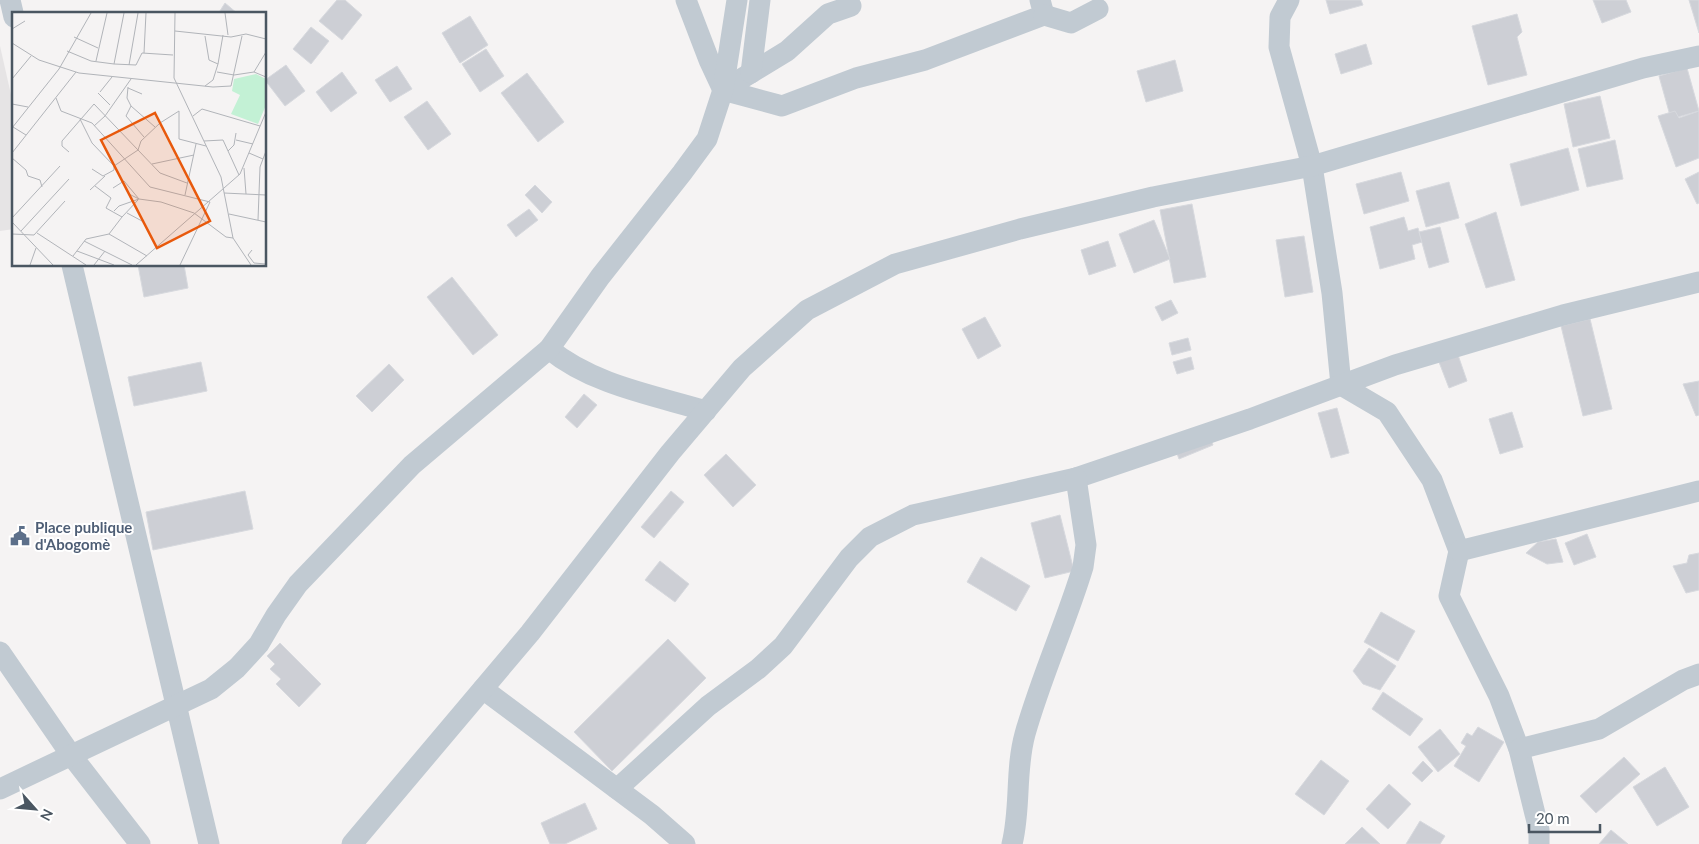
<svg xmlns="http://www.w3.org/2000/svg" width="1699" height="844" font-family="Lato,sans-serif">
	<rect width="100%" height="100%" fill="#f5f3f3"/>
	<polygon fill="#e6e4e5" points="0,46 14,108 14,229 0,231"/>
	<g fill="#cdcfd5" stroke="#d7d9de">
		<polygon points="337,0 345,0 362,15 342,40 319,21"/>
		<polygon points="1326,0 1361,0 1363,5 1330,14"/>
		<polygon points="1593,0 1626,0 1631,12 1602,23"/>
		<polygon points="1689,0 1699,0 1699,33"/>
		<polygon points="225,3 238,14 218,14"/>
		<polygon points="1517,14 1522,32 1517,37 1527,75 1488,85 1472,26"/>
		<polygon points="470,16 488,45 460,63 442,33"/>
		<polygon points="311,27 329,41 311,64 293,49"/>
		<polygon points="1366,44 1372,64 1341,74 1335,54"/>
		<polygon points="486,49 504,76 480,92 462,64"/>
		<polygon points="1175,60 1183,91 1146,102 1137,71"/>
		<polygon points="286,65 305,91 285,106 265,80"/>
		<polygon points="397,66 412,89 390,102 375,80"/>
		<polygon points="1687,68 1699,111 1671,119 1659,76"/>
		<polygon points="342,72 357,93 331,112 316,92"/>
		<polygon points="527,73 564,122 538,142 501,93"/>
		<polygon points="1600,96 1610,138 1573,147 1564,104"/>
		<polygon points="427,101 451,134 428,150 404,117"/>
		<polygon points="1675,111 1679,118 1699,111 1699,158 1676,167 1658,116"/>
		<polygon points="1615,140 1623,179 1587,187 1578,149"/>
		<polygon points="1568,148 1579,190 1521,206 1510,164"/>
		<polygon points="1401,172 1409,201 1364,214 1356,184"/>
		<polygon points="1699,172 1699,203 1697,204 1685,179"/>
		<polygon points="1449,182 1459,218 1426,227 1416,191"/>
		<polygon points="535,185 552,202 542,213 525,195"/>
		<polygon points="1192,204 1206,277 1174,283 1160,210"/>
		<polygon points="529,209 538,220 516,237 507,225"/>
		<polygon points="1496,212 1515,280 1486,288 1465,224"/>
		<polygon points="1404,217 1408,231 1418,228 1422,242 1412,245 1415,259 1380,269 1370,227"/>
		<polygon points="1154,220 1170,259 1134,273 1119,234"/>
		<polygon points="1440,227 1449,262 1429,268 1419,232"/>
		<polygon points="1304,236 1313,292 1285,297 1276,240"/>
		<polygon points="1108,241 1116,266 1089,275 1081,250"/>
		<polygon points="138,265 184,265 188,288 144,297"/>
		<polygon points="452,277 498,335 473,355 427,297"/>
		<polygon points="1171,300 1178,313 1162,321 1155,307"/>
		<polygon points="985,317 1001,346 978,359 962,329"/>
		<polygon points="1590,319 1612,409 1583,416 1561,326"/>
		<polygon points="1188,338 1191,350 1172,355 1169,343"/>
		<polygon points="1458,355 1467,381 1449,388 1439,362"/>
		<polygon points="1191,357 1194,369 1177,374 1173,362"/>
		<polygon points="201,362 207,391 134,406 128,377"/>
		<polygon points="389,364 404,380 372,412 356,396"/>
		<polygon points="1699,381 1699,415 1696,416 1683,384"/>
		<polygon points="584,394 597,405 577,428 565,417"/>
		<polygon points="1337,408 1349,453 1331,458 1318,413"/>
		<polygon points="1512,412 1523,447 1500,454 1489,419"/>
		<polygon points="1209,435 1213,445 1179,459 1175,448"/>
		<polygon points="726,454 756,485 733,507 704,475"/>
		<polygon points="245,491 253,529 153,550 146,512"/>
		<polygon points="671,491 684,502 654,538 641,527"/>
		<polygon points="1060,515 1074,571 1045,578 1031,523"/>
		<polygon points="1587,534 1596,557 1574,565 1565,543"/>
		<polygon points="1556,539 1563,562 1547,564 1526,553 1538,542"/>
		<polygon points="1699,553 1699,590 1686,593 1673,566 1687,563 1689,555"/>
		<polygon points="981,557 1030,586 1016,611 967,582"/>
		<polygon points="660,561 689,584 675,602 645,580"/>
		<polygon points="1381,612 1415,631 1398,661 1364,642"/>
		<polygon points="668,639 706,678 612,771 574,732"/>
		<polygon points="280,643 321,684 299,707 276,684 281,679 270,669 275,664 267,656"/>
		<polygon points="1369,648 1396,666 1380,690 1363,684 1353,671"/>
		<polygon points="1383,692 1423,719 1410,736 1372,709"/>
		<polygon points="1478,727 1504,742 1479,782 1454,766 1466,746 1461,743 1467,733 1472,736"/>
		<polygon points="1440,729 1460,754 1438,772 1418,747"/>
		<polygon points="1624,757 1640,774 1596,813 1580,796"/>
		<polygon points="1321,760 1349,781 1324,815 1295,794"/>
		<polygon points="1423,761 1433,771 1422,782 1412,773"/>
		<polygon points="1665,767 1689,807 1657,826 1633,787"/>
		<polygon points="1389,784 1411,804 1388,829 1366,809"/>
		<polygon points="585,803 597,829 565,844 550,844 541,823"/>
		<polygon points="1420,821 1445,836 1440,844 1406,844"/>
		<polygon points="1362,827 1380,844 1345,844"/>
		<polygon points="1611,830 1628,844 1599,844"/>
	</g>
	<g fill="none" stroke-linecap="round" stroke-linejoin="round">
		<g stroke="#c1cad2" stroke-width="21">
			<polyline points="10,0 14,17"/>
			<polyline points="686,0 709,60 723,90"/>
			<polyline points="1289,0 1280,17 1279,47 1312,166 1332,293 1341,385 1387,412 1432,480 1459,551 1449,596 1499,696 1519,749 1539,830 1539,844"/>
			<polyline points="851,6 828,14 787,51 723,90 782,106 856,78 925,60 1044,15 1040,0"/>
			<polyline points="1044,15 1071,23 1098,9"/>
			<polyline points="751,73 760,0"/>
			<polyline points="72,265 209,844"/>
			<path d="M 549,349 C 593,385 653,395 706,411"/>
			<polyline points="1459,551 1699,491"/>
			<polyline points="0,652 71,755 140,844"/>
			<polyline points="483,689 652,815 685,844"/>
			<polyline points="1519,749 1599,729 1683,680 1699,674"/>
			<polyline points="0,789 211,689 237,668 259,644 276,615 298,584 412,465 549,349 600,277 682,173 707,139 723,90 737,0"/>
			<polyline points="617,789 708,706 758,669 783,646 849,558 870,537 913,515 1076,478 1250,419 1395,365 1563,315 1699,282"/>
			<polyline points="352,844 530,633 670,453 742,368 807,310 895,264 1020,229 1153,197 1312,166 1643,68 1699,56"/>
			<path d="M 1012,844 C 1021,808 1015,770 1025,734 C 1041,677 1066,623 1083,567 L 1086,545 L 1076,478"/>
		</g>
	</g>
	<defs>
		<symbol id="civic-bare" viewBox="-9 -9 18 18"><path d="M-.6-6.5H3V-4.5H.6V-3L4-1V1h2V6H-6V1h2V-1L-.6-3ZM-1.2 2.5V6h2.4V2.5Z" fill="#5c6f8a" stroke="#fff" stroke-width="2.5" paint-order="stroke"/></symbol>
	</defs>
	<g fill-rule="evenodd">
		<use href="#civic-bare" x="6" y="522" width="28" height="28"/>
	</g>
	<g text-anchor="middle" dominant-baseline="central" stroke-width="4" stroke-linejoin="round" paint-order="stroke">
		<g font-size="15" font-weight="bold" fill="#4e5e75" stroke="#fff" text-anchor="start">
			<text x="35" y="527">Place publique<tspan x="35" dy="17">d'Abogomè</tspan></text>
		</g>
	</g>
	<g transform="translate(12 12)">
		<rect width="254" height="254" fill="#f5f3f3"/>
		<path d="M 244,62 L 254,67 L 254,93 L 246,112 L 219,102 L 228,83 L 220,79 L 222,67 Z" fill="#c3f1d5"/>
		<path fill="none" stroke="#b1b4b9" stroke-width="1" d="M 163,1 L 162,66 L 209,165 L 221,226 L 239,253M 213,1 L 216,23M 0,17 L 13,9M 163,19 L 219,25 L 234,22 L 254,27M 62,25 L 86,36M 0,31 L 27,48 L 67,61 L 201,75 L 219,74 L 230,24M 55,39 L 79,49 L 102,52 L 112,1M 132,41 L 134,1M 84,49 L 95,1M 102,52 L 124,53 L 130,41 L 161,43M 206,52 L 211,23M 117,53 L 126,1M 205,60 L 222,63 L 242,60 L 254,65M 242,60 L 254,40M 0,67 L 19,44M 193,74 L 201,68 L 206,52 L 197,48 L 193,24M 116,75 L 115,86 L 119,94 L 114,104 L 132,125M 116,76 L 130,82M 88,80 L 100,65M 86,81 L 98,93M 44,86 L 49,99 L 80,111 L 138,175 L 198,190 L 168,253M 0,92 L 16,95M 119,94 L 143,115M 181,104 L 190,97 L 248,114M 68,107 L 80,131 L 102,154 L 126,138 L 129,129 L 148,111 L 167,99 L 167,127 L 194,134M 82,114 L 93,104 L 119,67M 1,115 L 14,123M 0,116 L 47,57 L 79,1M 224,128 L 241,132M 192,129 L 211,128 L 227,163M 216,139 L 222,133 L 224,121M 57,140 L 50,134 L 50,129 L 82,92 L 148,161 L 175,171M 0,141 L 64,60M 237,141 L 251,147M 0,146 L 14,158 L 16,164 L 28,168 L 30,175M 140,152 L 182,143M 232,156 L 234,182M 80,157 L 91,164 L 102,158 L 102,154M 83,174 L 99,186 L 94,196 L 110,205 L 97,222M 101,176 L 112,169 L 127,187 L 117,182M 78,178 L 93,164M 212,181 L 254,183M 173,183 L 184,132M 102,199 L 107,194 L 127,187 L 149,190 L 182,201 L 214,225 L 221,226M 115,201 L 130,209M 217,202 L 254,210M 110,205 L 126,188M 0,206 L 48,154M 246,208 L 248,155 L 254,139M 0,210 L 41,253M 9,219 L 57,167M 25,221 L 74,253M 0,222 L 22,223 L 53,189M 72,229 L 120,253M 240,238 L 236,243 L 242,251 L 254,252M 65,239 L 102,253M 61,244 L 74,227 L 97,222 L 135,244M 18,253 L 24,236M 82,253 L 93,239M 124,253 L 228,162 L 254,100"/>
		<path fill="#e8590c" fill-opacity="0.15" stroke="#e8590c" stroke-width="2.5" d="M 143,101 L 198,209 L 145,236 L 89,128 Z"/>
		<rect width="254" height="254" fill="none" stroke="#4a5661" stroke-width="2.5"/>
	</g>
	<g transform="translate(35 809) rotate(117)" stroke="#ffffff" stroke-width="4" paint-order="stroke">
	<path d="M0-4L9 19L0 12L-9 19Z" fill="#4a5661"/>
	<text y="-8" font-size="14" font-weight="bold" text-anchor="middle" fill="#4a5661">N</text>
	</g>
	<path d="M1529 824v8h71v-8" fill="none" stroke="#4a5661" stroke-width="2.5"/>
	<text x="1536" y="824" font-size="15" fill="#4a5661" stroke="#ffffff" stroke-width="4" paint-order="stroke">20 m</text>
</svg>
